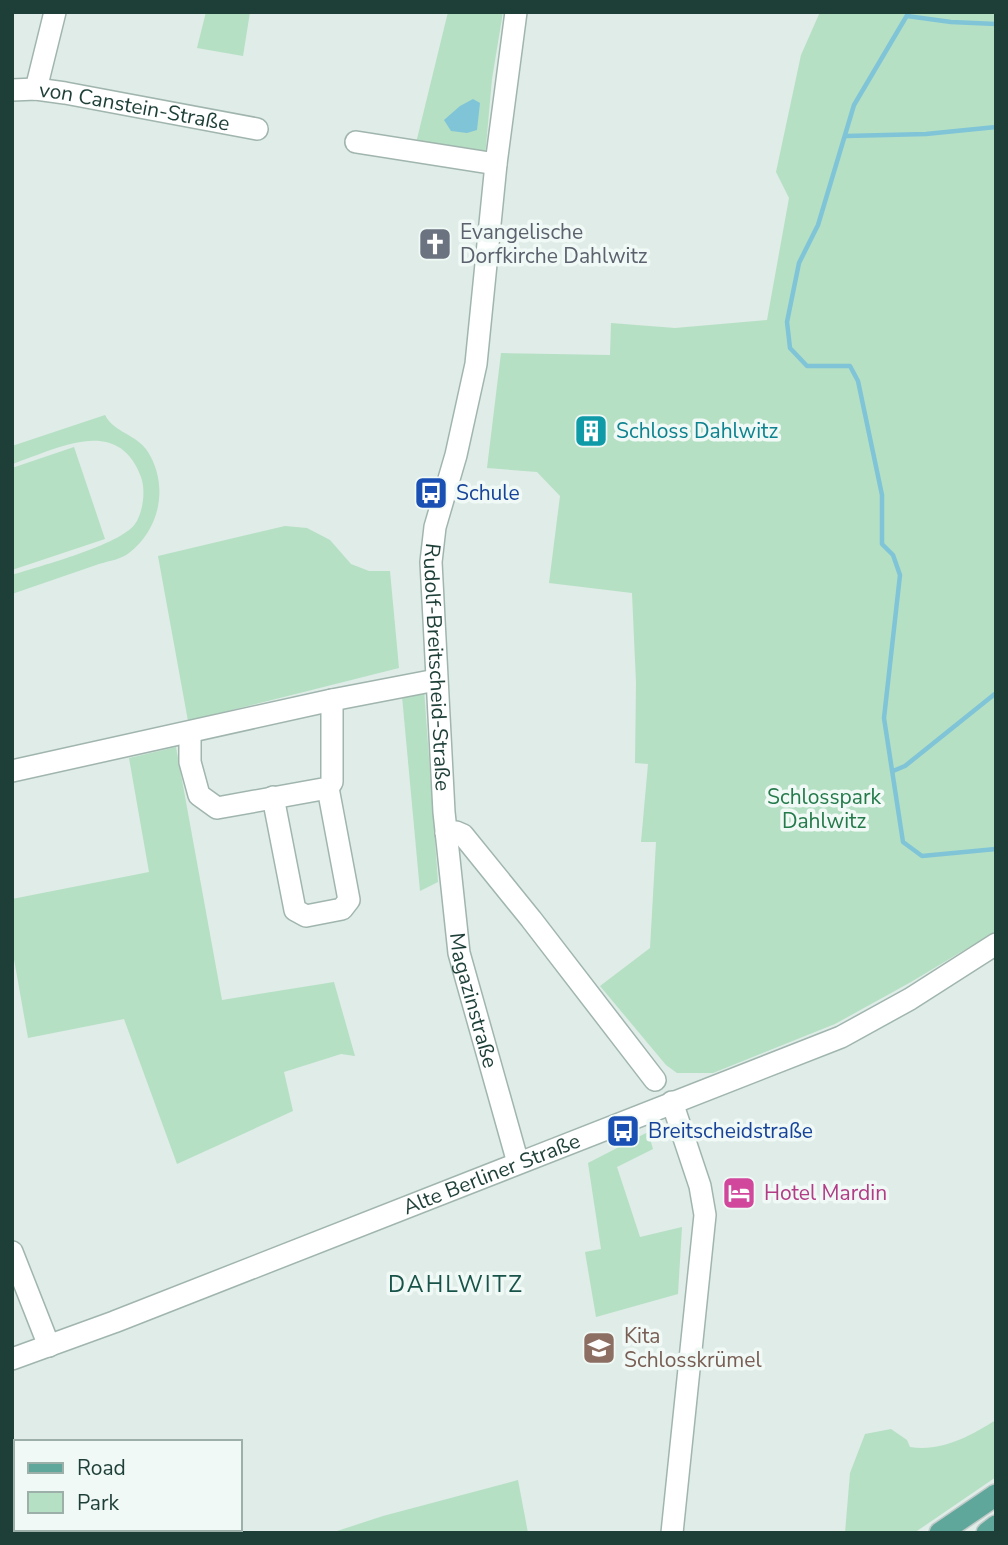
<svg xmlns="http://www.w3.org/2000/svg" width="1008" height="1545" font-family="'Nunito Sans',sans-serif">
	<rect width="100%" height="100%" fill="#dfece7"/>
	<g fill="#b5e0c4">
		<polygon points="206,12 250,12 243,56 197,48"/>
		<polygon points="448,12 503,12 492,79 485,157 416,143"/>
		<polygon points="820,12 996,12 996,931 911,982 835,1024 713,1073 677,1073 666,1065 600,986 650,948 656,842 641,842 648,764 635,763 636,683 632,593 549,583 560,496 537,472 487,468 501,353 610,355 611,323 675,328 767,320 789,198 776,172 801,55"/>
		<path d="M 105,415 C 114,433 137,434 148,452 C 169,486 160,529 129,553 C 122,559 109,561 99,564 C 70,574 41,584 12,594 L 12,575 C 40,566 120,545 135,524 C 143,513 146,490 141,477 C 118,414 57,449 12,464 L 12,446 Z"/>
		<polygon points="74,447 105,539 12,570 12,468"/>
		<polygon points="285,526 307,528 330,540 351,564 369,571 390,571 399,668 188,721 158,556"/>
		<polygon points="424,689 438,882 420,891 402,696"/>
		<polygon points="176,747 222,1000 334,982 355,1056 341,1054 284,1072 293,1111 177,1164 124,1019 28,1038 12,948 12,899 149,872 129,758"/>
		<polygon points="648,1132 653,1149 617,1167 640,1237 682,1227 678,1294 596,1317 585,1252 601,1249 588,1163"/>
		<path d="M 996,1420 L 996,1477 L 914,1533 L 845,1533 L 850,1473 L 865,1434 L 891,1429 L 907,1440 L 910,1447 C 942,1452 970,1436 996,1420 Z"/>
		<polygon points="518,1480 528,1533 331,1533 383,1516"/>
		<polygon points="76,1529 229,1529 230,1533 66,1533"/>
	</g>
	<polygon fill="#80c4d8" points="473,99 480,103 477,130 467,133 451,131 444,120 460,106"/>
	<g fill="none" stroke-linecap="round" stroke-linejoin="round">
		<g stroke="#80c4d8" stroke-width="4.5">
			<polyline points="909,12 854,105 818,225 799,263 787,322 790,348 807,366 850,366 858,381 882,495 882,544 893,555 900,575 884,718 903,842 922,856 996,849"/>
			<polyline points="907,16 951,22 996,24"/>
			<polyline points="846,136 926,134 996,127"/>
			<polyline points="893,771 905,766 996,693"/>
		</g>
		<defs>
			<g id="minor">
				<path id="s1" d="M 516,12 L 496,164 L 476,364 L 456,455 L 435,527 L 431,562 L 444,812 L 459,953 L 518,1163"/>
				<polyline points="36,89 55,12"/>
				<path id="s2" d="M 12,90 L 36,89 L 65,93 L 257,129"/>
				<polyline points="356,142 496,164"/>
				<polyline points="190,733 190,762 199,795 217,808 328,788 332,782 332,700"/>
				<polyline points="12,771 332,700 436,680"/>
				<polyline points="273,797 295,910 306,916 342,909 349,900 328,788"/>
				<polyline points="446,833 456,832 463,835 531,919 655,1080"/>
				<polyline points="672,1102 700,1186 705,1215 672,1533"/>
				<polyline points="12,1252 49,1346"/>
				<path id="s3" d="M 12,1359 L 114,1322 L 841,1037 L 910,999 L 996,944"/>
			</g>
			<g id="major">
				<polyline points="940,1533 996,1495"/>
				<polyline points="987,1533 996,1526"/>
			</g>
		</defs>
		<use href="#minor" stroke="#a1b5af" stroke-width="24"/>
		<use href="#major" stroke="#c0c9c7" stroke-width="24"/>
		<use href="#minor" stroke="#fff" stroke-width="21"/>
		<use href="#major" stroke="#5ea79a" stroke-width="21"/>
	</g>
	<defs>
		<symbol id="church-square" viewBox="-11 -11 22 22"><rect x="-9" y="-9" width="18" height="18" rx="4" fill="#6b7280" stroke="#f0f9f5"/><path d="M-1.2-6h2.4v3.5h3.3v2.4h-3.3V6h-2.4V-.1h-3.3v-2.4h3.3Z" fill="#fff"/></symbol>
		<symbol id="building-square" viewBox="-11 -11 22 22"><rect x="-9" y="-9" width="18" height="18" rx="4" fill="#0f9aa8" stroke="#f0f9f5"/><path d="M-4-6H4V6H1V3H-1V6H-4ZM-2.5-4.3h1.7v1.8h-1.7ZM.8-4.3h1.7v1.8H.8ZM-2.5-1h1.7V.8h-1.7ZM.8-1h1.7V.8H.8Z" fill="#fff"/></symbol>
		<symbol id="bus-square" viewBox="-11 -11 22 22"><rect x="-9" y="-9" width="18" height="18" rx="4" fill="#1a4fb4" stroke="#f0f9f5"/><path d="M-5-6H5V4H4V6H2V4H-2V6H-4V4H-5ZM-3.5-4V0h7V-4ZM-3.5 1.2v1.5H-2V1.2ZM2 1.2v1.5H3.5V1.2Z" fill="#fff"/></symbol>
		<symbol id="hotel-square" viewBox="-11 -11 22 22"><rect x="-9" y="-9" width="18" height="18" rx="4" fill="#d1479c" stroke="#f0f9f5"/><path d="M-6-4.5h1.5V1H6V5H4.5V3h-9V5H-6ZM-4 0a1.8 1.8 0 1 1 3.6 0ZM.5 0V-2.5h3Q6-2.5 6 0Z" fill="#fff"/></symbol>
		<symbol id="school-square" viewBox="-11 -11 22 22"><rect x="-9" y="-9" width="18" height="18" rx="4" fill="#8d6e63" stroke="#f0f9f5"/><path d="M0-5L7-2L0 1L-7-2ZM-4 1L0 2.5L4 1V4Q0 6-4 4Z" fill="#fff"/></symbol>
	</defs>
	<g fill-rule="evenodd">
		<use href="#church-square" x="416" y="225" width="38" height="38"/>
		<use href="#building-square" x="572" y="412" width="38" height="38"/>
		<use href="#bus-square" x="412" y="474" width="38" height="38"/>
		<use href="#bus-square" x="604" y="1112" width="38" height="38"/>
		<use href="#hotel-square" x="720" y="1174" width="38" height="38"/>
		<use href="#school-square" x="580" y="1329" width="38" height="38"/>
	</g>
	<g text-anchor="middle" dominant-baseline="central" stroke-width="7" stroke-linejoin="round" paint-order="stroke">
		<g font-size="21" fill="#1e3f38" stroke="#f0f9f5">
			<text stroke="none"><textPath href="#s2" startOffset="124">von Canstein-Straße</textPath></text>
			<text stroke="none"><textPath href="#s1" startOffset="663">Rudolf-Breitscheid-Straße</textPath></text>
			<text stroke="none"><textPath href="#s1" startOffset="999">Magazinstraße</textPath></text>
			<text stroke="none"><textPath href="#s3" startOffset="514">Alte Berliner Straße</textPath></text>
		</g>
		<g font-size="21" fill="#5b616d" stroke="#f0f9f5" text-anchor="start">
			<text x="460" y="232">Evangelische<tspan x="460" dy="24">Dorfkirche Dahlwitz</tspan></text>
		</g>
		<g font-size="21" fill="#0d838f" stroke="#f0f9f5" text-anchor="start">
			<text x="616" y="431">Schloss Dahlwitz</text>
		</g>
		<g font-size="21" fill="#164399" stroke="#f0f9f5" text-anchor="start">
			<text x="456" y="493">Schule</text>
			<text x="648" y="1131">Breitscheidstraße</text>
		</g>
		<g font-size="21" fill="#247a4b" stroke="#f0f9f5">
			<text x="824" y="797">Schlosspark<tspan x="824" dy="24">Dahlwitz</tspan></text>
		</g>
		<g font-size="21" fill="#b23c85" stroke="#f0f9f5" text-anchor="start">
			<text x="764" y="1193">Hotel Mardin</text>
		</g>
		<g font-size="21" fill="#785e54" stroke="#f0f9f5" text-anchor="start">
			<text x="624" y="1336">Kita<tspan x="624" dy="24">Schlosskrümel</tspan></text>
		</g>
		<g font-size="23" letter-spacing="2" fill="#185349" stroke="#f0f9f5">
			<text x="456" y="1284">DAHLWITZ</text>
		</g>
	</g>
	<rect width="1008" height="1545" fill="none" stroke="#1e3f38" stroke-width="28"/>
	<rect x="14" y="1440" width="228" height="91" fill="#f0f9f5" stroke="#9cafa9" stroke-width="2"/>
	<rect x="28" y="1463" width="35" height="10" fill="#5ea79a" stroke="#9cafa9" stroke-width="2"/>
	<text x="77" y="1475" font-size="21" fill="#1e3f38">Road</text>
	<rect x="28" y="1492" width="35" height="21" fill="#b5e0c4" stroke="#9cafa9" stroke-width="2"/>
	<text x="77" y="1510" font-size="21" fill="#1e3f38">Park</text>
</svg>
